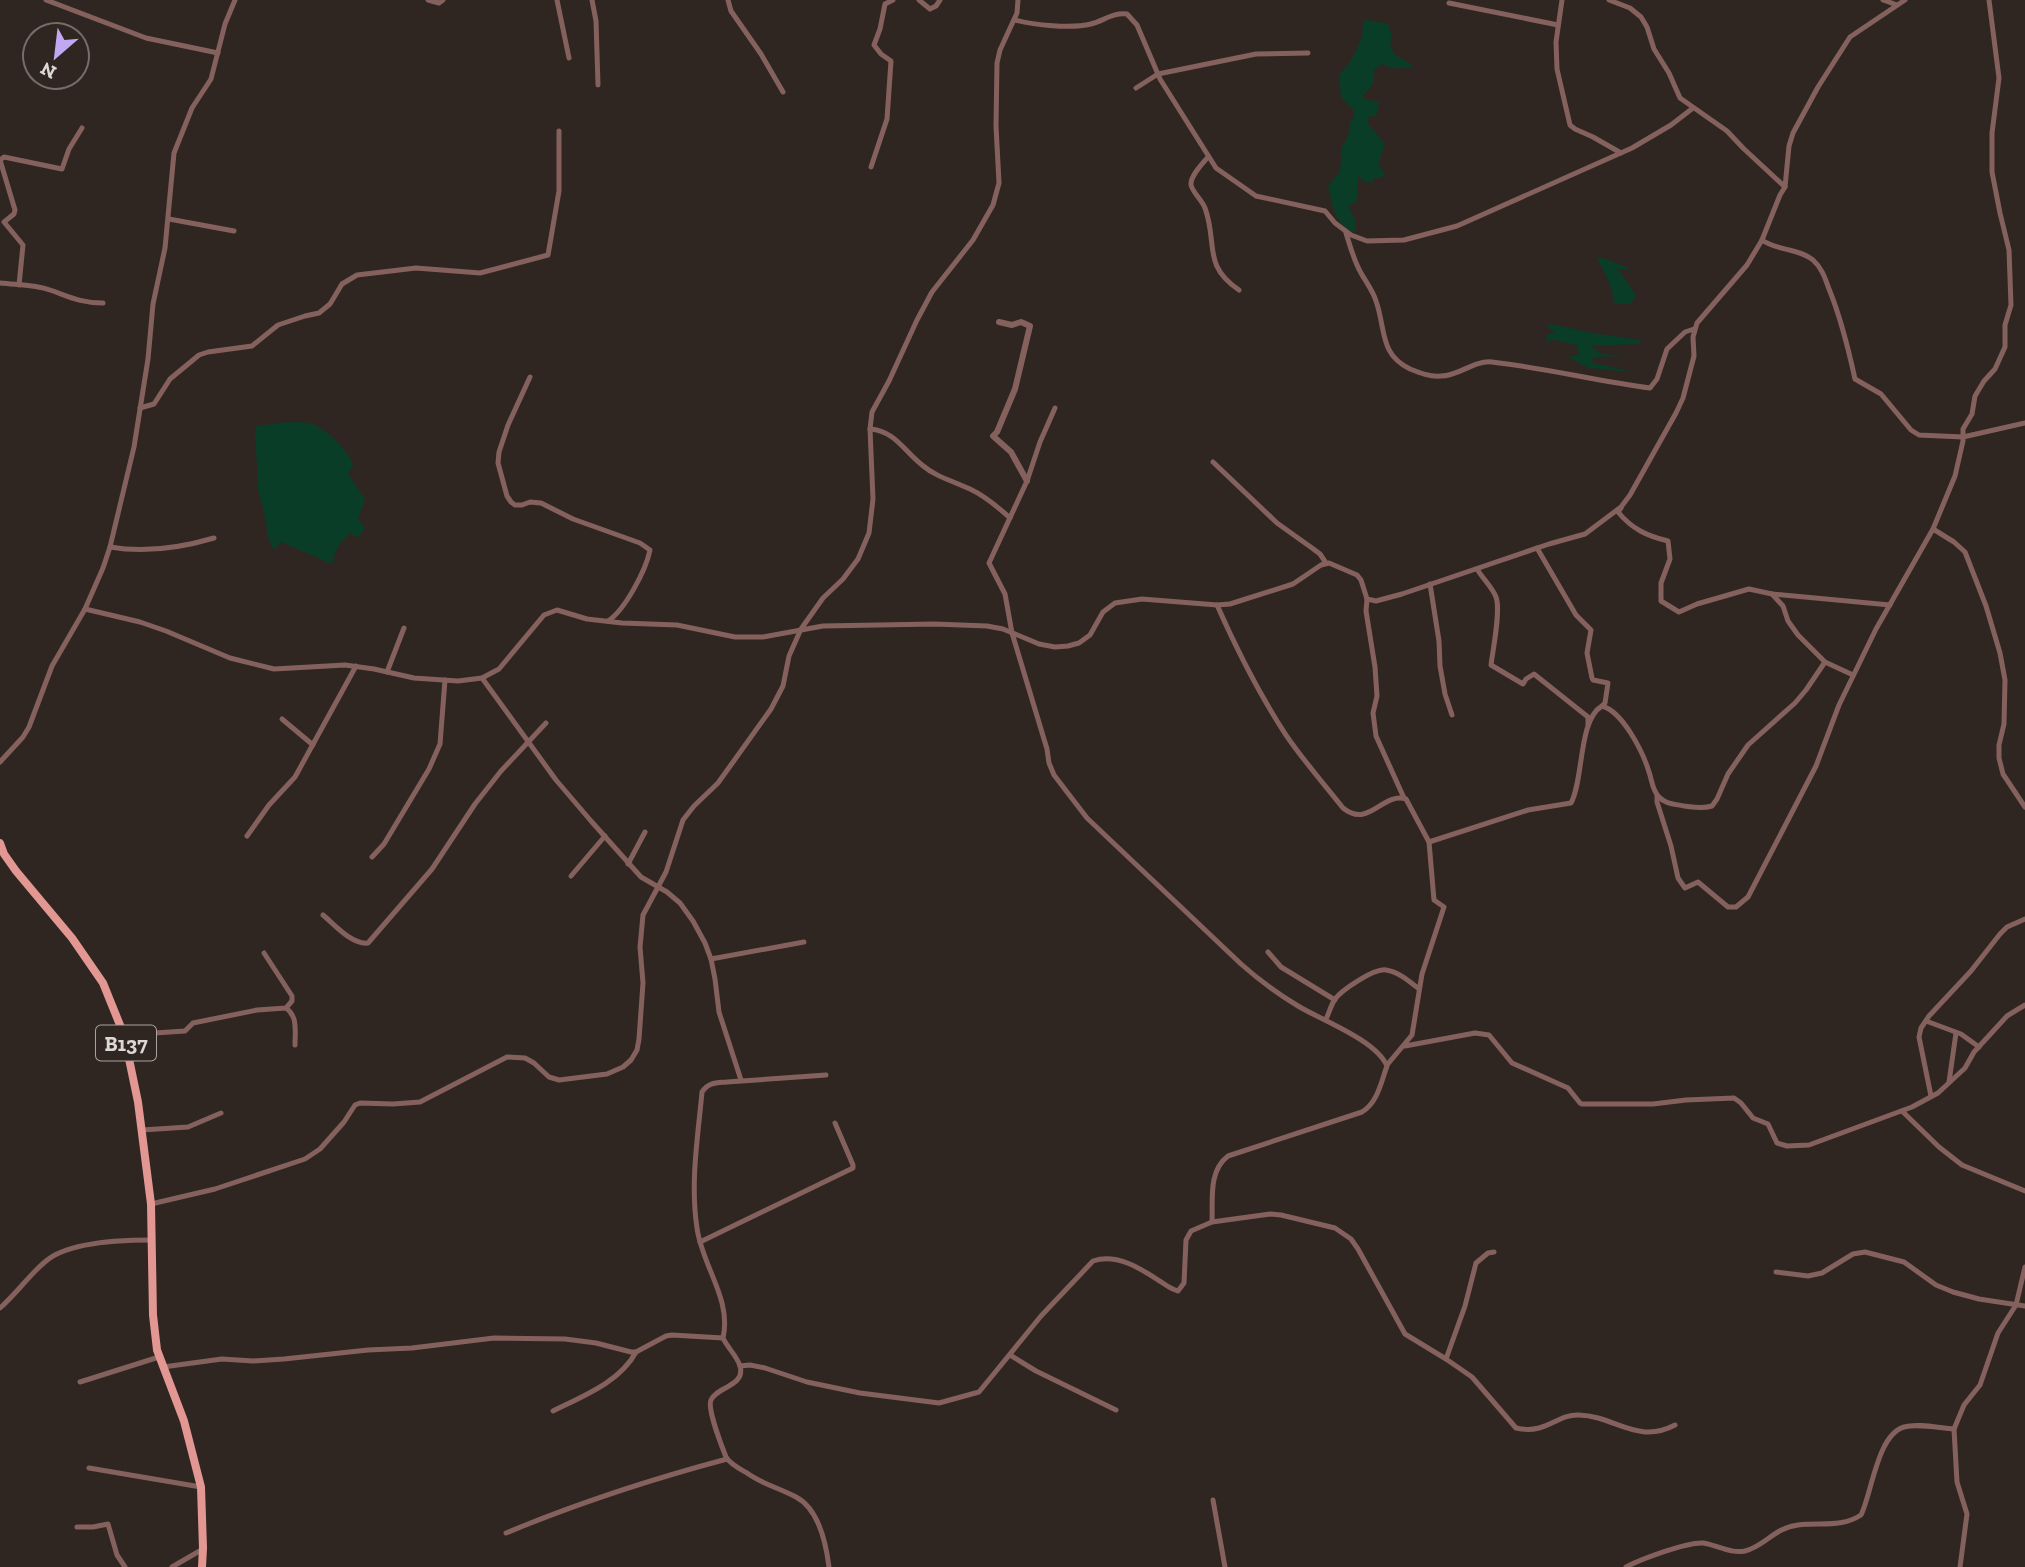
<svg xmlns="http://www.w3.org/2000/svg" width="2025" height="1567" font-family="'Zilla Slab',serif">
	<rect width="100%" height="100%" fill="#2f2621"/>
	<g fill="#0a3d28">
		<path d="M 1367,20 L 1388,24 L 1392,36 L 1390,45 L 1395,55 L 1414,66 C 1402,69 1393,70 1382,64 L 1374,70 C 1375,82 1372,88 1362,95 L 1364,99 L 1379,102 L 1376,116 L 1369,116 L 1368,124 L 1385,144 L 1378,164 L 1385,174 L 1381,178 L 1374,178 L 1372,183 L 1363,181 L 1359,175 C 1356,184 1359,193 1356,202 L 1348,206 L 1355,220 L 1356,233 C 1335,226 1332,205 1328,186 L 1340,171 L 1342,147 L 1348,137 L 1350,123 L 1355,115 L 1352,108 L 1341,97 L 1339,75 L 1351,61 L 1362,38 L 1363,22 Z"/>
		<polygon points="1600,257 1629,268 1627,270 1617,268 1636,295 1631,304 1615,304 1610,284 1597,258"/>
		<polygon points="1551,324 1592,333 1641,340 1639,344 1591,346 1601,354 1631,356 1594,357 1591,362 1633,372 1589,368 1568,357 1579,354 1577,345 1555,340 1546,341 1547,335 1555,332 1546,327"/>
		<path d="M 287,422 C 295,423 307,421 315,425 C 328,431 349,451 353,465 L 348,474 L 365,499 L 358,519 L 365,528 L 358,538 L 350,533 C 337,546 337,547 332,564 L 281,542 L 275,549 L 272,547 L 267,534 L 266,521 L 258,489 L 255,429 L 257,426 Z"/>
	</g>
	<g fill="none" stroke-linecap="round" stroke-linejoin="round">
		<g stroke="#85615e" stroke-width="5">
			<polyline points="46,0 146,38 218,53"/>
			<polyline points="428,0 439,3 443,0"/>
			<polyline points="557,0 569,58"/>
			<polyline points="592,0 596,21 598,85"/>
			<polyline points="728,0 731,11 761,54 783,92"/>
			<polyline points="919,0 930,9 936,6 940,0"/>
			<polyline points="1562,0 1556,42 1557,69 1570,125 1575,129 1593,137 1621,153"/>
			<polyline points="1883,0 1897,5"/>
			<polyline points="1989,0 1999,78 1992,133 1992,172 2000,213 2009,250 2011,305 2005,325 2005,347 1995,369 1984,381 1975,396 1972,414 1963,429 1963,441 1955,476 1933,529 1954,542 1965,552 1986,606 2000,653 2005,680 2004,724 1999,745 1999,758 2003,774 2025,807"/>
			<polyline points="1449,3 1558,25"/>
			<path d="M 1015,20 C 1034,25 1071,29 1091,24 C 1103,21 1114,12 1127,14 L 1137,25 L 1160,79 L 1216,168 L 1256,196 L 1325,211 L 1335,223 L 1351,235 L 1367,241 L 1404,240 L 1457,226 L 1632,148 L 1671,125 L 1693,108"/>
			<polyline points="1136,88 1158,74 1256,54 1308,53"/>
			<path d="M 1208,157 C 1203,163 1190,176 1191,185 C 1193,193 1202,200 1205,208 C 1218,244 1202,265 1239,290"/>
			<polyline points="871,167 887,119 891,61 881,54 874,45 880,29 885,4 893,0"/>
			<polyline points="1785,187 1789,146 1793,133 1818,87 1850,37 1905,0"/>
			<polyline points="169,219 234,231"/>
			<path d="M 1346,233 C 1350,246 1354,261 1361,273 C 1366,282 1373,291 1376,301 C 1386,329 1379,354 1410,369 C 1420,373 1430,377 1441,376 C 1459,376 1474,360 1492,362 C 1545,368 1597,381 1650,388 L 1657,379 L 1667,349 L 1685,332 L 1694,329"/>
			<path d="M 1762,240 C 1777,251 1798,248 1813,260 C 1822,268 1825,278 1829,289 C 1841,318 1848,347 1855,379 L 1881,394 L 1911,430 L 1919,435 L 1963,437 L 2025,423"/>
			<path d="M 0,283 C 17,285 34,284 50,290 C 70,297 81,303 103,303"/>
			<polyline points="19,285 23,245 4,222 14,214 15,210 0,160 4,157 62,169 69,149 82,128"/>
			<path d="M 530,377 L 508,425 L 499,452 L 498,463 L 507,496 L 511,502 L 515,505 L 522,505 L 530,502 L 541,503 L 573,519 L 640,543 L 650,550 C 646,570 625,610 608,621"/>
			<polyline points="140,408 154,404 170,379 199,355 208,352 252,346 278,325 305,316 319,313 330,304 342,284 357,275 416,268 480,273 548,255 559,191 559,131"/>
			<path d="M 1055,408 L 1040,442 L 1027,481 L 989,563 L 1005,594 L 1012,633 L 1047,749 L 1049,763 L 1054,775 L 1087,818 L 1241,964 C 1259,980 1278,994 1298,1006 C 1321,1020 1376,1040 1387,1066 C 1381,1082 1378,1102 1362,1112 L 1228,1156 C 1208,1171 1213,1200 1212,1222"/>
			<path d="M 870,429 C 895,431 904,451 922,465 C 936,477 953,481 970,489 C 985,496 998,507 1010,518"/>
			<polyline points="1213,462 1277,523 1312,548 1320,554 1326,563"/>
			<path d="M 1621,508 L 1618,512 C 1632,529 1647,536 1668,541 L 1670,559 L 1661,583 L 1661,601 L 1679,612 L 1697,604 L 1749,589 L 1772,594 L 1890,605"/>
			<path d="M 110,547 C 144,553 180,548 214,538"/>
			<polyline points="1537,548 1576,615 1591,630 1587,653 1592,678 1593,680 1608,683 1605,703 1602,706"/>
			<path d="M 1477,569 C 1483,579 1492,587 1496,597 C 1501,610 1493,649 1491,665 L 1523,684 L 1526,679 L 1534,674 L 1588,717 L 1588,725"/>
			<polyline points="1430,584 1439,641 1440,666 1445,694 1452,715"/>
			<polyline points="1772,594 1783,606 1788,621 1798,635 1825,662 1853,675"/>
			<polyline points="1367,599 1366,611 1375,667 1377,696 1373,713 1376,736 1404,798"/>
			<path d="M 1217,605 C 1237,650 1259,694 1286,735 C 1303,760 1324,784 1343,808 C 1369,829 1382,792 1406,799 L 1429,842 L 1434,900 L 1444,907 L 1422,974 L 1412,1035 L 1387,1065"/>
			<polyline points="85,609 140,622 166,631 230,658 274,669 345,665 374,669 414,678 458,681 482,678 499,669 544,615 557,610 587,619 622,623 677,625 735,637 763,637 823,626 934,624 987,626 1003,629 1039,644 1055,647 1068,646 1079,643 1090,635 1103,612 1115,603 1142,599 1217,605 1230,604 1293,584 1321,565 1329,563 1357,575 1361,580 1367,599 1376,601 1402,594 1549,544 1585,534 1621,507 1630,495 1676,413 1683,398 1694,356 1693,337 1697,323 1747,265 1762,240 1780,195 1785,187 1743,148 1727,131 1680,98 1669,73 1654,49 1647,27 1641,17 1630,8 1609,0"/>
			<polyline points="387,672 404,628"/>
			<polyline points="482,678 556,780 591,821 641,877 667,892 680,903 693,921 705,943 711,959 715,979 719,1012 741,1080"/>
			<polyline points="282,719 313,745"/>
			<polyline points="0,762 23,737 29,727 52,666 85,609 103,568 110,547 134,447 148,359 153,304 165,248 174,153 192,108 211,79 225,24 235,0"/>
			<polyline points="1657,796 1657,802 1671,846 1678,878 1685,888 1698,882 1728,907 1736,907 1748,897 1816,766 1839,705 1876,629 1933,529"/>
			<polyline points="247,836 269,805 295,777 356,666"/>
			<path d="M 1429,842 L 1528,810 L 1571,803 C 1584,779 1578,720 1602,706 C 1623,712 1643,752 1649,772 C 1652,780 1652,790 1659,797 C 1665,804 1675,804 1684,806 C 1694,807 1702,809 1712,806 L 1717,799 L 1728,774 L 1748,745 L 1795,703 L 1806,690 L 1825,662"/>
			<polyline points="372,857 384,844 429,769 440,744 445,680"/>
			<polyline points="628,864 645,832"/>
			<polyline points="571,876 605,836"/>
			<path d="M 323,915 C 335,925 352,945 368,943 L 432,869 L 475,804 L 501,771 L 546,723"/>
			<polyline points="1268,952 1281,967 1335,1000"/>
			<polyline points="711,959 804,942"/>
			<path d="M 286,1008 C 298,1016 295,1032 295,1045"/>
			<path d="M 1326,1019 C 1329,1013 1331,1005 1335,999 C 1342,990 1374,968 1386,970 C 1399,972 1409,981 1419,989"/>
			<polyline points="1926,1021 1961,1034 1979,1047"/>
			<polyline points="124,1035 185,1031 193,1023 257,1010 286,1008 292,1001 292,996 264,953"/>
			<polyline points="1405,1046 1475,1033 1489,1035 1512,1063 1568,1088 1580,1103 1582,1104 1653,1104 1686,1100 1734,1098 1741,1103 1753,1118 1768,1124 1777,1143 1787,1146 1809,1145 1912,1107 1938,1093 1965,1068 1974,1052 2007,1016 2025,1005"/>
			<path d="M 826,1075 L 727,1082 C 716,1083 709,1082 702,1092 C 698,1136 690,1183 697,1228 C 702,1266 732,1299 723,1338 C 727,1347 737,1356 740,1366 C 746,1386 716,1387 711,1400 C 707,1408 722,1447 726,1457 C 730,1464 740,1469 747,1473 C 762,1484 779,1488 796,1497 C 819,1509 826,1543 829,1567"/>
			<polyline points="1949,1082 1956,1033"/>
			<polyline points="1931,1096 1919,1037 1921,1028 1929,1016 1971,971 2000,934 2007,927 2025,919"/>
			<polyline points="1902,1111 1939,1147 1962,1165 2025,1191"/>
			<polyline points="142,1130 188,1127 221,1113"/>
			<polyline points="151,1204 215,1189 305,1159 320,1149 344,1122 355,1105 360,1103 393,1104 420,1102 507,1057 525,1058 534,1063 549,1077 559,1080 607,1074 623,1067 631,1060 637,1050 639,1039 643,983 640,947 643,915 666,872 683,820 694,806 718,783 771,709 783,686 789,656 801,629 823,598 843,579 858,559 869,533 873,499 870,429 872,412 889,381 917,320 932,292 973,240 993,205 999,183 996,126 997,63 1000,50 1017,13 1018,0"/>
			<polyline points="700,1242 853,1168 853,1165 835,1123"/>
			<polyline points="1776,1272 1808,1276 1822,1273 1853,1254 1865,1252 1904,1262 1936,1285 1953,1292 1979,1299 2025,1306"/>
			<path d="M 0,1308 C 17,1293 29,1275 46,1261 C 68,1242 124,1240 152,1240"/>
			<polyline points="1010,1355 1036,1371 1116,1410"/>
			<polyline points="1446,1359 1465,1306 1476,1263 1488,1253 1494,1252"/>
			<path d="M 740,1366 L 750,1365 L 765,1368 L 807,1382 L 860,1393 L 939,1403 L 979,1392 L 1041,1316 L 1093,1261 C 1116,1253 1140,1268 1158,1280 C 1165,1284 1170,1289 1178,1291 L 1184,1283 L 1186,1240 L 1191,1231 L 1212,1222 L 1270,1214 L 1281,1215 L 1335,1228 L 1351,1239 L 1358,1249 L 1405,1334 L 1446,1359 L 1472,1377 L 1516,1428 C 1547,1435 1556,1414 1579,1415 C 1615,1416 1637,1445 1675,1425"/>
			<polyline points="163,1367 222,1359 253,1361 284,1359 368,1350 412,1348 494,1338 565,1339 596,1343 631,1352 636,1352 666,1336 672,1335 723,1338"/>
			<polyline points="80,1382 159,1357"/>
			<path d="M 553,1411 C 583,1396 620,1382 636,1352"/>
			<polyline points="89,1468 201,1487"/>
			<polyline points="1213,1500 1225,1567"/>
			<polyline points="77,1527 93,1527 108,1524 117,1555 125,1567"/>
			<path d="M 506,1533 C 578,1503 652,1479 727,1459"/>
			<polyline points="172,1567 203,1549"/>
			<path d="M 1626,1567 C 1641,1559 1687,1542 1703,1543 C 1717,1545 1731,1554 1745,1551 C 1765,1546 1774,1528 1798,1525 C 1820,1522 1841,1528 1861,1515 C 1872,1493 1877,1435 1904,1427 C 1918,1423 1939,1428 1954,1429"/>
			<polyline points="1960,1567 1967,1514 1957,1482 1954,1429 1964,1405 1980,1385 1998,1333 2016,1305 2025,1267"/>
		</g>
		<polyline stroke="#85615e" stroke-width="6" points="999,322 1012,325 1021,322 1030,326 1015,389 997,432 993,436 1011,452 1027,481"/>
		<polyline stroke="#e29792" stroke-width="8" points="0,843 4,854 16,871 72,938 103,983 124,1035 138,1102 151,1204 153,1315 157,1350 184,1421 201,1487 203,1548 202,1567"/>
	</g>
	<g text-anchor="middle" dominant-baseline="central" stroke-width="5" stroke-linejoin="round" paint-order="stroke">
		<rect fill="#2f2621" stroke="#a9a29e" stroke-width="2" x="96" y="1025.5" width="60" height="35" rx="5"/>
		<g font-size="21" font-weight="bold" fill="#ddd7d4">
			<text x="126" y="1043">B137</text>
		</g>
	</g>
	<g transform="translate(56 56) rotate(208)"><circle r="33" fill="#2f2621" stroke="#756d69" stroke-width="2"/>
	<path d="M0-5L12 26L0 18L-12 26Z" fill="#c2a7f2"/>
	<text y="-10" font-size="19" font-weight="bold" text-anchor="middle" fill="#ddd7d4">N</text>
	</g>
</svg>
